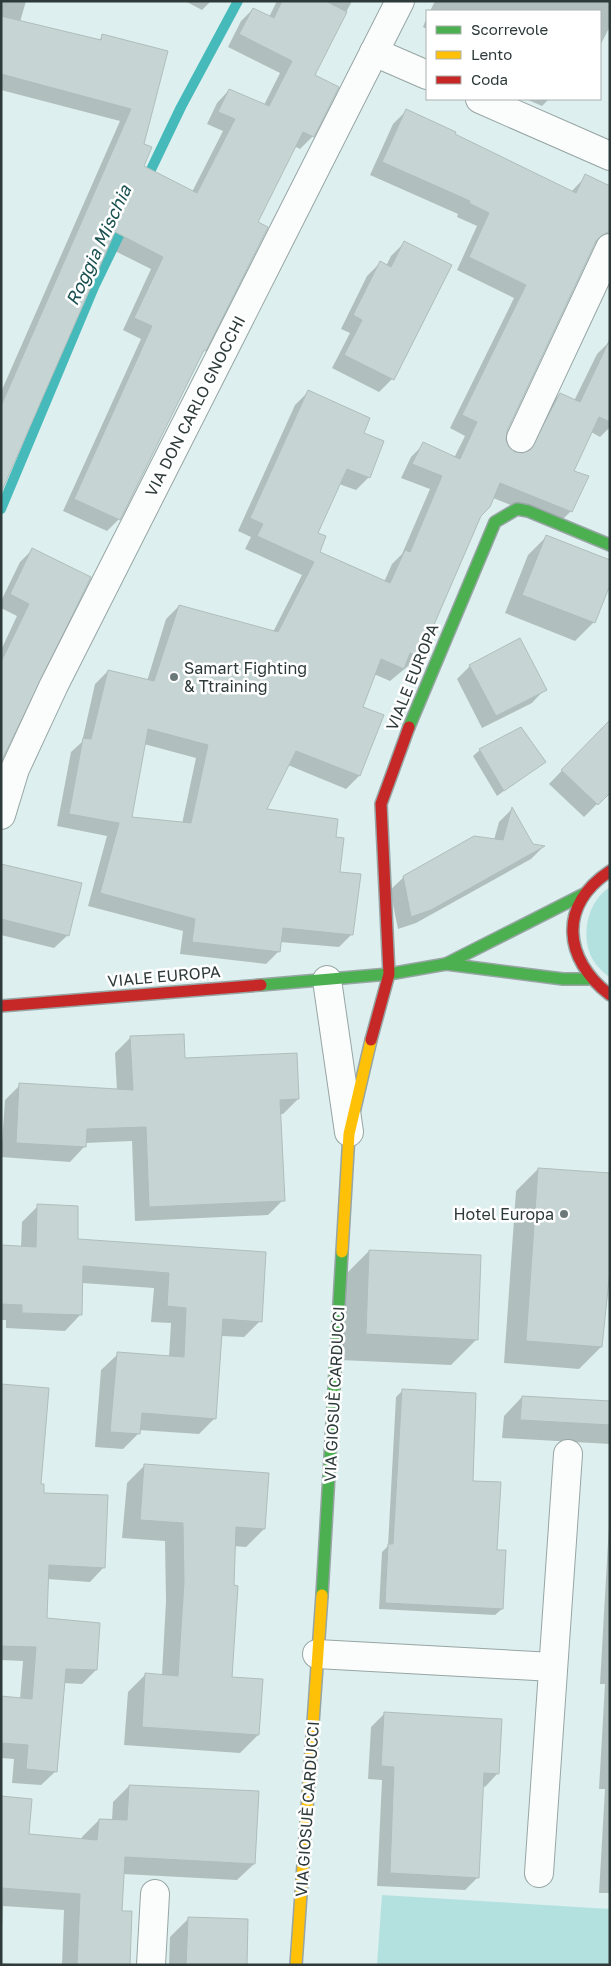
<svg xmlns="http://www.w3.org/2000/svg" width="611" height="1966" font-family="'Golos Text',sans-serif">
	<rect width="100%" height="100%" fill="#ddefee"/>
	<g fill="#b3e1e0">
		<path d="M 610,887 L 610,978 C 602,971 594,964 590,954 C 581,931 589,900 610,887 Z"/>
		<polygon points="382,1895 610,1909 610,1965 377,1965"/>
	</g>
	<g fill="#0003" fill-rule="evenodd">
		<polygon points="1,1 26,1 20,22 98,41 103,36 166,52 143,144 143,166 192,192 223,131 207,124 217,103 229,90 264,105 280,73 228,47 241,21 253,9 269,17 277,1 352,1 313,76 313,136 300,149 294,146 256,222 205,350 200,354 119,519 107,531 63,511 141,339 123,330 151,269 107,247 1,490 1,392 120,121 1,90"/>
		<polygon points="185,1 211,1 202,10"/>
		<polygon points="435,1 610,1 610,26 600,46 600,11 430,11"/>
		<polygon points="427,17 427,29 423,27"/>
		<polygon points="526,99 549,99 542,106"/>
		<path d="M 406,111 L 571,192 L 586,176 L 609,232 L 592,246 L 506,431 L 504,440 L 507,448 L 513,453 L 525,454 L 547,407 L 560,394 L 574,401 L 597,354 L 610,341 L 610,427 L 600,437 L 591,432 L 572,472 L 587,476 L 571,511 L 558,524 L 493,498 L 479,516 L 419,657 L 390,681 L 374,674 L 361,708 L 382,716 L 359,776 L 346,789 L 288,765 L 265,810 L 335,838 L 339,873 L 352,934 L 339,947 L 280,942 L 279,951 L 266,964 L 180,954 L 183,931 L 88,906 L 107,836 L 57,826 L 71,752 L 82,742 L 95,684 L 108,671 L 147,681 L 166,619 L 179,606 L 273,632 L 302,575 L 245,549 L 251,537 L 238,531 L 295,405 L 308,392 L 362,433 L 369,477 L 356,490 L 339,484 L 317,533 L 318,553 L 384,582 L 392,564 L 402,554 L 430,489 L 401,478 L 411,457 L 424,444 L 454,458 L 465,436 L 450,428 L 514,298 L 457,270 L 477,226 L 457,217 L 458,214 L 370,175 L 393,124 ZM 144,744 L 196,758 L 182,824 L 130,819 Z"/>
		<polygon points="404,243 392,379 379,392 332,368 350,333 341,329 367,276 380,263 386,266 391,256"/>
		<polygon points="546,537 610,581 593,623 575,641 505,613 528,555"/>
		<polygon points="32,550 89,578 1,759 1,650 17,616 1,608 1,601 20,562"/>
		<polygon points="470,666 545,689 532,703 482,728 457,679"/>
		<polygon points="607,724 610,791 584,817 549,784"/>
		<polygon points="480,750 544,762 497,796 473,756"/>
		<polygon points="512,809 532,845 543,847 531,859 416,923 398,929 390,890 404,877 494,840 499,822"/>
		<polygon points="1,875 68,935 54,948 1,935"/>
		<polygon points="130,1038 184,1060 298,1099 283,1114 280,1114 283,1200 268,1215 135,1221 132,1141 85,1143 85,1146 70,1162 1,1157 5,1100 20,1085 117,1091 115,1053"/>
		<polygon points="538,1169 610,1174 610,1275 606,1278 601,1347 579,1369 504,1363 516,1191"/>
		<polygon points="38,1206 77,1240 265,1253 260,1321 244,1337 221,1336 215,1418 199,1434 139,1430 139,1433 123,1449 95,1447 101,1370 118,1354 169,1357 171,1323 151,1322 154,1288 82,1283 81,1314 65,1331 6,1328 6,1320 1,1320 1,1247 21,1247 22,1222"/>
		<polygon points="369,1251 477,1339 451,1365 340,1360 343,1277"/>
		<polygon points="1,1385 43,1494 104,1567 90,1582 47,1579 46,1620 96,1670 82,1684 63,1683 56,1771 41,1785 12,1783 14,1759 1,1758 1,1697 20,1699 23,1661 1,1660"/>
		<polygon points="403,1390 472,1482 496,1551 502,1609 495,1615 379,1609 382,1552 388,1546 396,1397"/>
		<polygon points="522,1397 610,1402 610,1444 502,1438 504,1416"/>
		<polygon points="145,1465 268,1474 264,1529 246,1547 234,1546 231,1678 258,1735 240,1753 124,1745 128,1692 146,1674 162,1675 166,1601 165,1541 122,1538 127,1483"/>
		<polygon points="610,1507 610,1893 599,1893 605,1789 599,1789 605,1684 600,1684"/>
		<polygon points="384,1714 498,1773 485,1787 482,1786 478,1877 465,1890 377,1886 382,1780 368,1779 371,1727"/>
		<polygon points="129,1786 254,1864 237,1880 123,1874 120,1912 128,1965 62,1965 64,1910 3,1906 1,1951 1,1798 28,1836 82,1840 82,1837 99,1820 112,1821 113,1802"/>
		<polygon points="188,1919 245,1965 169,1965 170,1937"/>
		<polygon points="1,1963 27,1965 1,1965"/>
	</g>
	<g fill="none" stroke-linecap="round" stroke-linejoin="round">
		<g stroke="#46baba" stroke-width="10">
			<polyline points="146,180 181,107 238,1"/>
			<polyline points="1,509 94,287 125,223"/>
		</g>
	</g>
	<g fill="#c6d5d4" stroke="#afbebd" fill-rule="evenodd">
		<polygon points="282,1 326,1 347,12 315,75 339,87 314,137 303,132 258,222 268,227 206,351 204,350 120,520 74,499 152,326 134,318 163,257 115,232 1,493 1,406 131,109 1,74 1,16 101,40 102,34 168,51 144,144 152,147 144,166 197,193 235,119 218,112 229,89 269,106 292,61 239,34 253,8 274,18"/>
		<path d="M 406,109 L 456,132 L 455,134 L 576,193 L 585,174 L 610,186 L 610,231 L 601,236 L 596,241 L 507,431 L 506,440 L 509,447 L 515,452 L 523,453 L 530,450 L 560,393 L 580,402 L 610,339 L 610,422 L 599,417 L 574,471 L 589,476 L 572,512 L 500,483 L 490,507 L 481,516 L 420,657 L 410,653 L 404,669 L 381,659 L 363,707 L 384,715 L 360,776 L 296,751 L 267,809 L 338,819 L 336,837 L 344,838 L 340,872 L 361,874 L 353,935 L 283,928 L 280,952 L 192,942 L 195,919 L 100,893 L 119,823 L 69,814 L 83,738 L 91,739 L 108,670 L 154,681 L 179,605 L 278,632 L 314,562 L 257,536 L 263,524 L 250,518 L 308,390 L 370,418 L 364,433 L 384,441 L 370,478 L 347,469 L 318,533 L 326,536 L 320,552 L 390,583 L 405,550 L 410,552 L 442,476 L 412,464 L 423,442 L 460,459 L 477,422 L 462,415 L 526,285 L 469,257 L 489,213 L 469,203 L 470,201 L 382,162 ZM 148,729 L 208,745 L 191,823 L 132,817 Z"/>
		<polygon points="404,241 452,265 394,380 344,355 362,320 353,315 380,261 391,267"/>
		<polygon points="546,535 610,560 610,585 595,623 522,595"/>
		<polygon points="32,548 91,577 1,762 1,662 29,604 10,594"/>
		<polygon points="520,638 547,690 496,716 469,665"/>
		<polygon points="610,720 610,793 598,805 561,770"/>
		<polygon points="521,727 546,762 504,791 479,749"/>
		<polygon points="512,807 533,844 545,846 431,910 411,917 403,876 474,836 503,840"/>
		<polygon points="1,864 82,883 69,936 1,919"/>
		<polygon points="184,1034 185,1058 297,1053 299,1099 280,1100 285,1201 149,1207 146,1127 87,1129 86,1147 16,1143 19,1083 133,1090 130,1036"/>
		<polygon points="538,1168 610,1173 610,1270 602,1347 526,1341"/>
		<polygon points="37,1204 78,1206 78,1239 266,1252 262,1322 223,1319 216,1419 142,1413 140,1434 110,1432 117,1352 184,1357 186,1308 167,1306 169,1273 83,1266 82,1315 22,1313 22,1305 1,1304 1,1245 36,1247"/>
		<polygon points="369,1250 481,1255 478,1340 366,1334"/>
		<polygon points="1,1384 49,1388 41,1484 44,1484 44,1493 108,1495 105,1568 49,1565 47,1618 100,1623 97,1670 66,1669 57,1772 26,1769 28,1745 1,1743 1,1696 32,1699 36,1647 1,1646"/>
		<polygon points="402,1389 476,1393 473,1481 501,1482 497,1550 506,1550 503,1609 385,1603 388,1544 393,1544"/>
		<polygon points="522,1396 610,1401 610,1425 520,1420"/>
		<polygon points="144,1464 269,1473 265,1529 236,1527 234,1585 238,1586 232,1677 263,1679 259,1735 142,1727 145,1673 178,1676 184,1582 183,1523 140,1520"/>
		<polygon points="384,1712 502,1719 499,1774 484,1773 479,1878 390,1873 394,1767 381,1766"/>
		<polygon points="129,1785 259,1791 255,1864 125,1857 122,1911 132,1911 130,1965 77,1965 80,1894 1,1888 1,1796 32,1799 29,1834 97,1840 99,1819 127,1820"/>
		<polygon points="188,1917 248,1919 247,1965 186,1965"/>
	</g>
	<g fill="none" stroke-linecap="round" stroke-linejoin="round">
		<defs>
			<g id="street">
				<polyline points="374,52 427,75"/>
				<polyline points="480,99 610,156"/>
				<polyline points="521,438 610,248"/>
				<polyline points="1,815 15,769 54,685 400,1"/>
				<polyline points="327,980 349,1132"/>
				<polyline points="317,1654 553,1667"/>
				<polyline points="539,1873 568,1454"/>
				<polyline points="151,1965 155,1894"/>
			</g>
			<g id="fast">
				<polyline points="409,727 495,522 517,509 528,511 610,545"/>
				<polyline points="446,964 563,979 588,979"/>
				<polyline points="261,985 389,974 446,964 584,894"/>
				<polyline points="322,1595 342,1252"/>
			</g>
			<g id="slow">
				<polyline points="342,1252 349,1134 371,1040"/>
				<polyline points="296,1965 322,1595"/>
			</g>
			<g id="jam">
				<path d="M 610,871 C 558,905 563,959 610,995"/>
				<polyline points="1,1006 261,985"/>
				<polyline points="371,1040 389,974 381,804 409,727"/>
			</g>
		</defs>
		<use href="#street" stroke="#97a5a4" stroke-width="30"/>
		<use href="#fast" stroke="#97a5a4" stroke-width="14"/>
		<use href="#slow" stroke="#97a5a4" stroke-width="14"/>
		<use href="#jam" stroke="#97a5a4" stroke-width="14"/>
		<use href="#street" stroke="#fafdfc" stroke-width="28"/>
		<use href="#fast" stroke="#4caf50" stroke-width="11"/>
		<use href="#slow" stroke="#ffc107" stroke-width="11"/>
		<use href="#jam" stroke="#c62828" stroke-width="11"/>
	</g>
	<g fill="#6b7979" stroke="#fff" stroke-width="2">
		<circle cx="174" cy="677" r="5"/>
		<circle cx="564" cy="1214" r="5"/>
	</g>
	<g text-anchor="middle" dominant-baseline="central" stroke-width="5" stroke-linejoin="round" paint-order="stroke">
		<g font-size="16" fill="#2e3a3a" stroke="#fff">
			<text transform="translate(195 406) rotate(-63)">VIA DON CARLO GNOCCHI</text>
			<text transform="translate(412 677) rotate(-68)">VIALE EUROPA</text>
			<text transform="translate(164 976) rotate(-5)">VIALE EUROPA</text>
			<text transform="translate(334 1394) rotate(-87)">VIA GIOSUÈ CARDUCCI</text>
			<text transform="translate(307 1809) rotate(-86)">VIA GIOSUÈ CARDUCCI</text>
		</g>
		<g font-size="16" fill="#2e3a3a" stroke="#fff" text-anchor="start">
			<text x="184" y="668">Samart Fighting<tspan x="184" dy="18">&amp; Ttraining</tspan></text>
			<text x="554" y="1214" text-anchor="end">Hotel Europa</text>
		</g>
		<g font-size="18" font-style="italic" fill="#1b5151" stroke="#fff">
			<text transform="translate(98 245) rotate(-65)">Roggia Mischia</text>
		</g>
	</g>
	<rect width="611" height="1966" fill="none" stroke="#2e3a3a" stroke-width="5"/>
	<rect x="426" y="10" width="175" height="90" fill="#ffffff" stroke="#abb0b0"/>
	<rect x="436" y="26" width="25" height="8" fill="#4caf50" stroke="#abb0b0"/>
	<text x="471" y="35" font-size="15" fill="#2e3a3a">Scorrevole</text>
	<rect x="436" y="51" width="25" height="8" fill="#ffc107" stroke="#abb0b0"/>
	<text x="471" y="60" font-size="15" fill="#2e3a3a">Lento</text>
	<rect x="436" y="76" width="25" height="8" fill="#c62828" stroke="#abb0b0"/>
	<text x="471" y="85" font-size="15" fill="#2e3a3a">Coda</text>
</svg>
